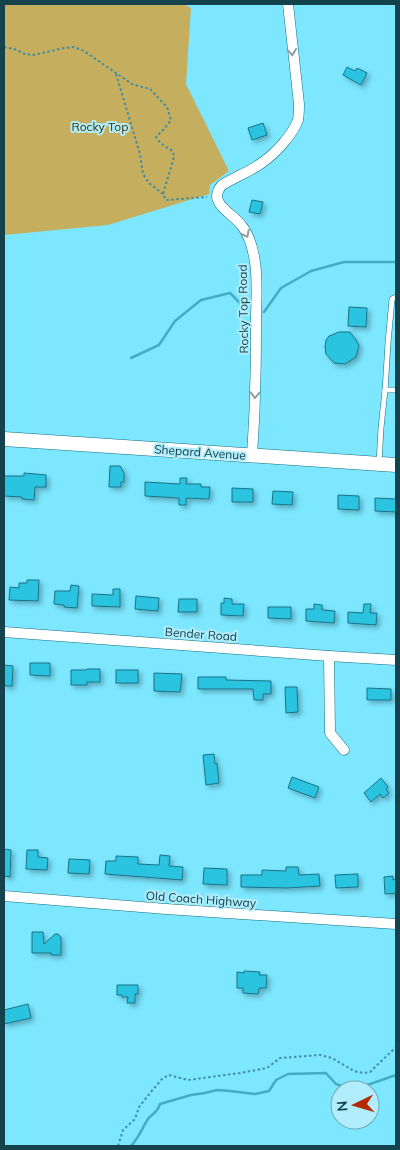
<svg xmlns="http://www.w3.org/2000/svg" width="400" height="1150" font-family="Mulish,sans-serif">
	<defs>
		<filter id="shadow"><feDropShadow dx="3" dy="3" stdDeviation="2.5" flood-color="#0004"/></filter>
	</defs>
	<rect width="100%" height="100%" fill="#7ce7ff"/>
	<polygon fill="#c5af5f" points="4,4 183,4 191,8 186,84 229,171 210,185 209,194 108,225 4,235"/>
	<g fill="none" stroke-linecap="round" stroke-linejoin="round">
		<g stroke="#44adc4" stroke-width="2.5">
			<polyline points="264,312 281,288 311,271 344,262 396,262"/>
			<polyline points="131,358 159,345 175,321 201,300 230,293 245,308"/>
			<path d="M 131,1146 C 139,1138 142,1128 148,1119 C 154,1111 156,1115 160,1104 L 191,1095 L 205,1093 L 217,1090 L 230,1091 L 255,1094 L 269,1091 L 276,1080 L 288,1074 L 326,1073 L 336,1084 L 353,1090 L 396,1075"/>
		</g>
	</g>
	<g fill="#29c3e0" stroke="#1a7385" filter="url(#shadow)">
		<polygon points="347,67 355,71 357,68 367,73 361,85 343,75"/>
		<polygon points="263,123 267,135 252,140 248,128"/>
		<polygon points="252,200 263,202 260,214 249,212"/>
		<polygon points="349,307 367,308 366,327 348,326"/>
		<polygon points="339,332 350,332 356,340 359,346 356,357 345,364 334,363 326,354 325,347 326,340 329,336"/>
		<polygon points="110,466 120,466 124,473 124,482 121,482 121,487 109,487"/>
		<polygon points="24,473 46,475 46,487 35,487 34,500 22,499 22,497 4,496 4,476 24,476"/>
		<polygon points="180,478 187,478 186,484 201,484 201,487 210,487 209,499 186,498 186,505 179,505 179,498 145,496 145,482 180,484"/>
		<polygon points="232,488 253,489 253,502 232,502"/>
		<polygon points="273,491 293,492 292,505 272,504"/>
		<polygon points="338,495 359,496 359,510 338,509"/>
		<polygon points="375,498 396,499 396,512 375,511"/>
		<polygon points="27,580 39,580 38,601 9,600 10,587 19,588 19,583 27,583"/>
		<polygon points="71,585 79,586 77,608 64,607 64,605 54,604 55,591 70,591"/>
		<polygon points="113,589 120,589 120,607 92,606 92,594 113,595"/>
		<polygon points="136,596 159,598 158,611 135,609"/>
		<polygon points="224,598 232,599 232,604 244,604 243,616 221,615 221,603 224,603"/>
		<polygon points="179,599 197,599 197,612 178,612"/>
		<polygon points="314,604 322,605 322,610 335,611 334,623 306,621 306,609 314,609"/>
		<polygon points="364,604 371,604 370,613 377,613 376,625 348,623 348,612 363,613"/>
		<polygon points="268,607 291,607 291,619 268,618"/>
		<polygon points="30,663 50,663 50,676 30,675"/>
		<polygon points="4,665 13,666 12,686 4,686"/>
		<polygon points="87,669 100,669 100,682 87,682 87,685 71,685 71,670 86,670"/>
		<rect x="116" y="670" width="22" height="13"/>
		<polygon points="154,673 182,674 180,692 154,691"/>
		<polygon points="198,677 226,677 226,680 271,681 271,694 263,694 263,700 254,700 253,689 198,689"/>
		<polygon points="285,687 297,687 298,712 286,713"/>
		<polygon points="367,688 391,689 391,700 367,700"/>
		<polygon points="214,754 215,764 217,763 219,783 206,785 203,755"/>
		<polygon points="292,777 319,787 315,798 288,788"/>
		<polygon points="381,778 388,787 386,789 389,793 383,798 380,794 371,802 364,793"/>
		<polygon points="4,849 11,850 10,877 4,876"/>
		<polygon points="27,850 38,850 38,857 48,858 47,870 26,869"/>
		<polygon points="160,855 170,856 169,866 183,867 182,880 105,874 106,861 116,861 116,856 138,857 138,864 159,865"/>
		<polygon points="69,859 90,860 89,874 68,873"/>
		<polygon points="286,867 298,867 299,875 319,874 320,886 287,888 241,887 241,875 262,875 262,870 286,871"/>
		<polygon points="204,868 227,869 227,885 203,884"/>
		<polygon points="358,874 358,887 336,888 335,875"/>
		<polygon points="393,876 393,880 396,879 396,893 385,894 384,877"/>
		<polygon points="32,932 43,932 44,944 55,934 58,934 61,937 61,955 51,955 51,953 32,953"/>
		<polygon points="244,971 260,972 259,975 267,975 266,988 259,988 258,994 243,993 243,988 237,988 237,972 244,973"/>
		<polygon points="117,985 138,985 138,994 135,994 135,1003 127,1003 128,997 122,997 122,995 117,995"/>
		<polygon points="28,1004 31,1018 4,1024 4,1010"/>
	</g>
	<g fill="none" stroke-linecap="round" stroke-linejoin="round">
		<defs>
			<g id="lane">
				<polyline points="385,391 388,343 392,299 396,297"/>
				<polyline points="379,463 381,428 385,390 396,390"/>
			</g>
			<g id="street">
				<path d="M 252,456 C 253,434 255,413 255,391 C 256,368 256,345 256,322 C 256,302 258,282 255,262 C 253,249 250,236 242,226 C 233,213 206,203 222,185 C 235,177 251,171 263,162 C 276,153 293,134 298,120 C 299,114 299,109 299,104 L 288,4"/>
				<polyline points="4,632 329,656 396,660"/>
				<polyline points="329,656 330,733 344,750"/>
				<polyline points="4,896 166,909 396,924"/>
			</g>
			<polyline id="secondary" points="4,439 396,465"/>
		</defs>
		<use href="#lane" stroke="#116e80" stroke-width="6"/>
		<use href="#street" stroke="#116e80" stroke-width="11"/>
		<use href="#secondary" stroke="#116e80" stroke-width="15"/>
		<g stroke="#438d9e" stroke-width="2" stroke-dasharray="2.5 2.5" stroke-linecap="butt">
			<path d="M 4,47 L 14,49 L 25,54 L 33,55 L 64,48 L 74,47 L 84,51 L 132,84 L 150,89 L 167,107 L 171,120 L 164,129 L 156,137 C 160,144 166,147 173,151 L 174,157 L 163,194 L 166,200 L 167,200 L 207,197"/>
			<polyline points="116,74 140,154 143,174 149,183 163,194"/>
			<polyline points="118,1146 123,1130 135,1119 139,1107 150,1093 162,1079 169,1075 188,1080 240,1073 267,1068 280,1058 320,1055 332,1058 354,1071 363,1073 370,1072 396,1047"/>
		</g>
		<use href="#lane" stroke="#fff" stroke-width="5"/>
		<use href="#street" stroke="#fff" stroke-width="10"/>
		<use href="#secondary" stroke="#fff" stroke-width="14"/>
	</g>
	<defs><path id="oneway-chevron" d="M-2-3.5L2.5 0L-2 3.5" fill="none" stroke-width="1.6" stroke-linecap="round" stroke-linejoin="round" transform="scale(1.25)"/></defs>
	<g stroke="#8aa1a6">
		<use href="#oneway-chevron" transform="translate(292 52) rotate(84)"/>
		<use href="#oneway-chevron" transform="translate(246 234) rotate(63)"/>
		<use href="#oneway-chevron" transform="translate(255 395) rotate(92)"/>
	</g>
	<g text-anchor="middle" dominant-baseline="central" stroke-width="4" stroke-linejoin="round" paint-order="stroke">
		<g font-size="12" fill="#3a2f01" stroke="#b2edfc">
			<text x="100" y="126">Rocky Top</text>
		</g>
		<g font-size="12" fill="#14434d" stroke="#b2edfc">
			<text transform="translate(243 309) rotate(-91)">Rocky Top Road</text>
			<text transform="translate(200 452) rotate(4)">Shepard Avenue</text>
			<text transform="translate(201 634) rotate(4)">Bender Road</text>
			<text transform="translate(201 899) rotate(4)">Old Coach Highway</text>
		</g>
	</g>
	<rect width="400" height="1150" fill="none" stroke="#14434d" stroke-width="10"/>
	<g transform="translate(355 1105) rotate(265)"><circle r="24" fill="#b2edfc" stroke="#73a9b6"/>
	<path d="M0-4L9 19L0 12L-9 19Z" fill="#b42900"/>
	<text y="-8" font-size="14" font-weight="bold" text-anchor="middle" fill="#14434d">N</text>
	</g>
</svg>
